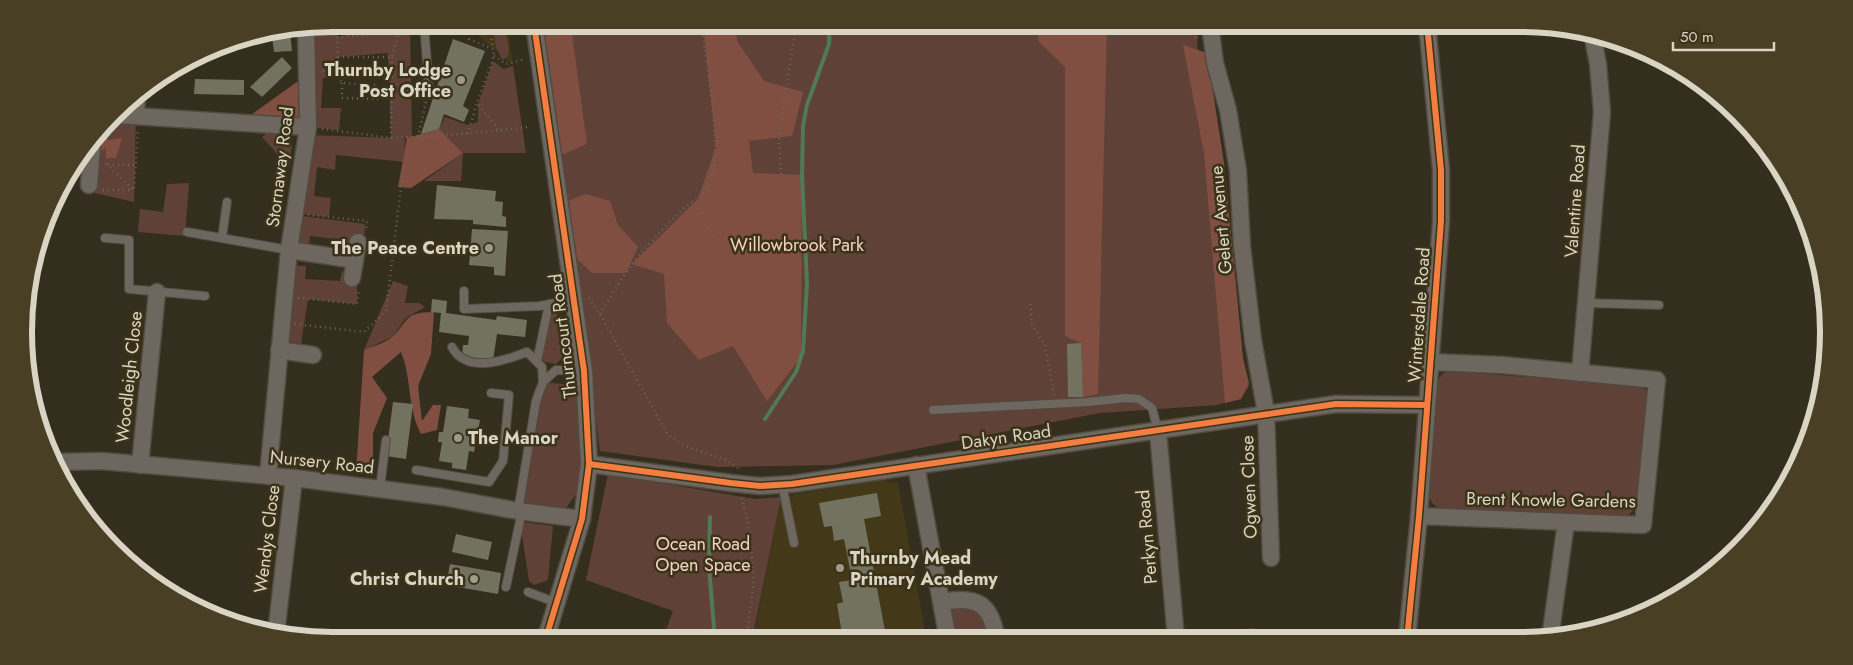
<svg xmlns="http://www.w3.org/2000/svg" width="1853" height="665" font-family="Jost,sans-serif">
	<rect width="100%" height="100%" fill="#342e1f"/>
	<g fill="#433817">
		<polygon points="430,24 507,24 513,66 470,28 452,34 430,27"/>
		<polygon points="880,480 898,483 927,640 753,640 781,497"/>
	</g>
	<g fill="#5f4138">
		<polygon points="335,24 337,37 398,24 410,24 412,138 400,138 405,139 404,162 336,155 335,170 317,167 314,196 331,198 329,217 295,213 309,135 391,138 388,53 338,57 340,77 323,78 321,108 341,108 339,130 308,127 306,29"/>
		<polygon points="492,24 505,24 509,51 507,57 502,60 496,47"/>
		<polygon points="545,24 1197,24 1198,69 1224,163 1243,359 1249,386 1241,399 1217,405 1100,413 833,465 717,467 600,451"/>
		<polygon points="493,61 503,69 513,66 526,153 463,153 461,181 424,181 463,153 439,129 445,117 468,125 478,122 478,105"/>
		<polygon points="126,105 125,115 136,115 134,202 90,192 92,149"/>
		<polygon points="276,127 292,144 289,167 262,137"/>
		<polygon points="189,183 185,236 138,232 140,209 163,212 167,184"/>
		<polygon points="294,215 365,224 364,239 349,253 343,240 310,236 309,244 290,243"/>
		<polygon points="288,265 306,266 305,279 340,281 342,271 351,282 357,281 357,304 308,299 301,344 280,339"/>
		<polygon points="393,281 408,286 405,303 419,303 425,307 406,318 392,337 364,350"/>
		<polygon points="548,308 556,312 564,334 565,355 556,364 545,362 538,356"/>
		<polygon points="1449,371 1630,385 1643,388 1650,393 1639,503 1628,516 1618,516 1440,509 1433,504 1429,497 1438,380 1442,374"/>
		<polygon points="543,382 582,386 587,479 560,516 518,511"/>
		<polygon points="608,474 755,499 781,497 752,640 662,641 673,611 586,580"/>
		<polygon points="520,522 553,526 548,580 534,585 529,581"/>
		<polygon points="966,606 981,611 992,640 949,640 943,613"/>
		<polygon points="1255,628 1257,633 1203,639 1176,639 1176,635"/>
	</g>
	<g fill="#814f42">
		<polygon points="539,24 573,24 571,27 587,144 559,156"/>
		<polygon points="703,24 736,24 737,41 764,81 803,92 792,136 749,141 753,173 802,175 801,357 767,401 733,346 699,360 667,323 664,274 632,264 698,199 716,147"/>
		<polygon points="1036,24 1107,24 1098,394 1083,397 1081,343 1065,336 1065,67 1039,42"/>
		<polygon points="1183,45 1207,53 1224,163 1243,359 1249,383 1241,399 1225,403 1204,153"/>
		<polygon points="308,74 308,127 241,122"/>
		<polygon points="439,129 463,153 411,188 398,187 407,138"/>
		<polygon points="103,136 109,140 122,138 116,158 106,158 106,148 97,153 94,146"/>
		<polygon points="586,194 610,201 618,225 638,247 626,273 592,273 568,251 565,202"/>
		<path d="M 434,312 L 431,354 L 418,386 L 422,421 L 433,405 L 441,405 L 437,430 L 421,434 C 407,408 412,378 401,352 L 372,377 L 387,398 L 373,433 L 373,468 L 356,473 L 364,350 C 373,346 386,343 393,336 C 411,318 404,313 434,312 Z"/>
	</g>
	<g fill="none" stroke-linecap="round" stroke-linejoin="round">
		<g stroke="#507a56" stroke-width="4">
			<polyline points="765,419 796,372 803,351 807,283 802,175 803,126 807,105 829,44 830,24"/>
			<polyline points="710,517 709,567 715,640"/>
		</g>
	</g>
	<g fill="#737261">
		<polygon points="337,24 386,24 386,25 337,29"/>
		<polygon points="430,24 461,24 461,29 430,27"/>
		<polygon points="290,32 292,51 274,52 272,36"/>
		<polygon points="453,39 485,51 463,106 469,110 464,122 444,114 439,129 421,134"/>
		<polygon points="282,57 292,68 262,97 250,87"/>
		<polygon points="195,79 244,80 244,95 194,94"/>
		<polygon points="437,185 496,191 495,201 503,202 502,216 506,217 506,227 473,224 473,220 434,219"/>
		<polygon points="472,229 508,231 505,276 494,275 494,267 469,265"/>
		<polygon points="432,299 447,301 446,313 496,320 497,316 527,320 525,337 497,334 493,361 462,357 463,345 468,345 469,336 439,332 441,313 431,312"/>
		<polygon points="1081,343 1083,397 1068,397 1067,344"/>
		<polygon points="393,402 413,404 406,459 386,456"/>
		<polygon points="447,406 469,409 468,418 480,420 474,452 469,451 466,470 452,468 452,463 439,461 442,442 438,442 439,432 443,432"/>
		<polygon points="877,493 881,516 864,519 885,631 900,629 902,640 843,640 837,604 843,602 839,582 852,580 844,539 834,541 832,526 824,527 819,503"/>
		<polygon points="456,534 492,542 488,560 452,552"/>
		<polygon points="450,564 501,573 498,594 446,585"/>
	</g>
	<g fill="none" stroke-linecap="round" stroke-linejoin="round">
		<defs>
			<g id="lane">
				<polyline points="424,24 429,88"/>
				<polyline points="187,232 289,250"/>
				<polyline points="105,238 129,240 129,289 205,296"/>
				<polyline points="222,238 227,202"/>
				<polyline points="464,291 464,309 540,306 574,299"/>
				<polyline points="1586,303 1659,305"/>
				<path d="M 452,347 C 466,374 504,361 527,352 L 542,367 L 543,382"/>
				<polyline points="537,361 549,304"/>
				<polyline points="933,410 1088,402 1126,398 1139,399 1152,408 1158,430"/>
				<polyline points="416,470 489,482 503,461 509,395 491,393"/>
				<polyline points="782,484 794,543"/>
				<polyline points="380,488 386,440"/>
				<polyline points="518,511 536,401 543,382 556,370 584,371"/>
				<polyline points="506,587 522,511"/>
				<polyline points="528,592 557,603"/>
			</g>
			<g id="street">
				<polyline points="534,24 584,371 589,464 582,519 545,641"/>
				<polyline points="1210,24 1215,63 1228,110 1238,171 1242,246 1253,340 1266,413 1271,558"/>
				<polyline points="117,115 308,127"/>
				<polyline points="136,115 137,96"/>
				<polyline points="89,185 92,148"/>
				<polyline points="289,250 355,260 358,242"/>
				<polyline points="352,278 355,260"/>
				<polyline points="279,350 313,355"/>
				<polyline points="1580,373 1602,112 1598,64 1592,33"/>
				<polyline points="1158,431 1176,639"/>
				<polyline points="57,462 102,461 294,478 443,497 518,511 582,519"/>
				<polyline points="589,464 731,483 760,486 792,484 1336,404 1427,405"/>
				<polyline points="140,465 157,292"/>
				<polyline points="916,465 948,640"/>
				<polyline points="268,476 289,250 308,127 306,29"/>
				<polyline points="1419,516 1643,525 1657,380 1502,365 1431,362"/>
				<path d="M 942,602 C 978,595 991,604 997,640"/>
				<polyline points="276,634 294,478"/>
				<polyline points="1407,639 1419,516 1441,221 1441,170 1427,24"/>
				<polyline points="1550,639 1566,522"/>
			</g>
		</defs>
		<use href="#lane" stroke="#504b3e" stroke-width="10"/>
		<use href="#street" stroke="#504b3e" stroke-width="19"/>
		<g stroke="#6c665e" stroke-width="2.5" stroke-dasharray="1 4" stroke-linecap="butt">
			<polyline points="471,24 469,39 493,49 494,56 477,103"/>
			<polyline points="489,24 493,49"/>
			<polyline points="1189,24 1197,38"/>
			<polyline points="320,26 337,37 338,57 321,73"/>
			<polyline points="337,37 399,32"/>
			<polyline points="494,56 506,64 526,59"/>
			<polyline points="338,57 392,57 399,32 398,24"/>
			<polyline points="331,63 342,83 379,85"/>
			<polyline points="342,83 342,98 378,99"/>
			<polyline points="322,129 391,138 462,134 529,127"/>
			<polyline points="468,134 477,103 499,130"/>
			<polyline points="418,137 427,97"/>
			<polyline points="391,138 392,57"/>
			<polyline points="106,164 134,190 138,131"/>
			<polyline points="108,165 135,165"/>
			<polyline points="781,174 779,138 796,24"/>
			<polyline points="103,190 132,190"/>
			<polyline points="700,208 716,239"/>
			<polyline points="308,215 367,221 366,229"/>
			<polyline points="298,298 357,304 359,289"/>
			<path d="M 589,298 L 600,314 L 667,433 C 689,455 717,451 738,468"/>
			<polyline points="1030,304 1032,325 1045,345 1054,395"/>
			<path d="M 600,314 C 611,297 621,278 634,262 C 648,243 666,226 683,209 C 693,200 705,197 710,183 C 724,147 705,65 702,24"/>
			<polyline points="295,324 364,332 386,311 404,162"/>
			<polyline points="742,498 750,532 754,582 746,640"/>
			<polyline points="1153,639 1161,629"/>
			<polyline points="1207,639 1265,632 1306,639"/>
		</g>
		<use href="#lane" stroke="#6e6760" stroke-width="8"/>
		<use href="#street" stroke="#6e6760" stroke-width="16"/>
		<defs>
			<g id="cycleway">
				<polyline points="534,24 584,371 589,464 582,519 545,641"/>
				<polyline points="589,464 731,483 760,486 792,484 1336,404 1427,405"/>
				<polyline points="1407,639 1419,516 1441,221 1441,170 1427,24"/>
			</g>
		</defs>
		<use href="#cycleway" stroke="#3c3217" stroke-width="9"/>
		<use href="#cycleway" stroke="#f27e40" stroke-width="6"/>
	</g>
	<g fill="#9f9a8a" stroke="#3c3217" stroke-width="2">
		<circle cx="461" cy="80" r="5"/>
		<circle cx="489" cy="248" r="5"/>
		<circle cx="458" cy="438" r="5"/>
		<circle cx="840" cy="568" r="5"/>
		<circle cx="474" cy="579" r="5"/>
	</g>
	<g text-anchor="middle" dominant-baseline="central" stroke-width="5" stroke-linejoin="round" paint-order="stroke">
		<g font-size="18" font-weight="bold" fill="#d9d4c4" stroke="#3c3217" text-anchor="end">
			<text x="451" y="70">Thurnby Lodge<tspan x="451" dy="21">Post Office</tspan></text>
			<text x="479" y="248">The Peace Centre</text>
			<text x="468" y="438" text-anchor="start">The Manor</text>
			<text x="850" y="558" text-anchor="start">Thurnby Mead<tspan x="850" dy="21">Primary Academy</tspan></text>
			<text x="464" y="579">Christ Church</text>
		</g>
		<g font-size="18" fill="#d9d4c4" stroke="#3c3217">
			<text transform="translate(280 167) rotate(-83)">Stornaway Road</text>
			<text transform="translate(1575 201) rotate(-86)">Valentine Road</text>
			<text transform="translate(1221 220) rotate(-95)">Gelert Avenue</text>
			<text transform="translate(1419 315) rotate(-86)">Wintersdale Road</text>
			<text transform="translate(563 336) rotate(-97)">Thurncourt Road</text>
			<text transform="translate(129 377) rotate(-84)">Woodleigh Close</text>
			<text transform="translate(1006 437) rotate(-8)">Dakyn Road</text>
			<text transform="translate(322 462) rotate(6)">Nursery Road</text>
			<text transform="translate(1249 487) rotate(-92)">Ogwen Close</text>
			<text transform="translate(1551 500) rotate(1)">Brent Knowle Gardens</text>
			<text transform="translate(1147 537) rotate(-95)">Perkyn Road</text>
			<text transform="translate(267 539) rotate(-83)">Wendys Close</text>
		</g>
		<g font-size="18" fill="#f6d1c8" stroke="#3c3217">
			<text x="797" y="245">Willowbrook Park</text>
			<text x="703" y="544">Ocean Road<tspan x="703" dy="21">Open Space</tspan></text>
		</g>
	</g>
	<path d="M0 0H1853V665H0ZM332 32H1520A300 300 0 0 1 1820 332V332A300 300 0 0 1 1520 632H332A300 300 0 0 1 32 332V332A300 300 0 0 1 332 32Z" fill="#493f25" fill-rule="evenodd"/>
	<path fill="none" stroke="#d9d4c4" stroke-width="6" d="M332 32H1520A300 300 0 0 1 1820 332V332A300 300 0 0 1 1520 632H332A300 300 0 0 1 32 332V332A300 300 0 0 1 332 32Z"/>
	<path d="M1673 42v8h101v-8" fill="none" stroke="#d9d4c4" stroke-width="2.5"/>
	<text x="1680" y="42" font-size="15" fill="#d9d4c4" stroke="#3c3217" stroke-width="4" paint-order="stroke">50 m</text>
</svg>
